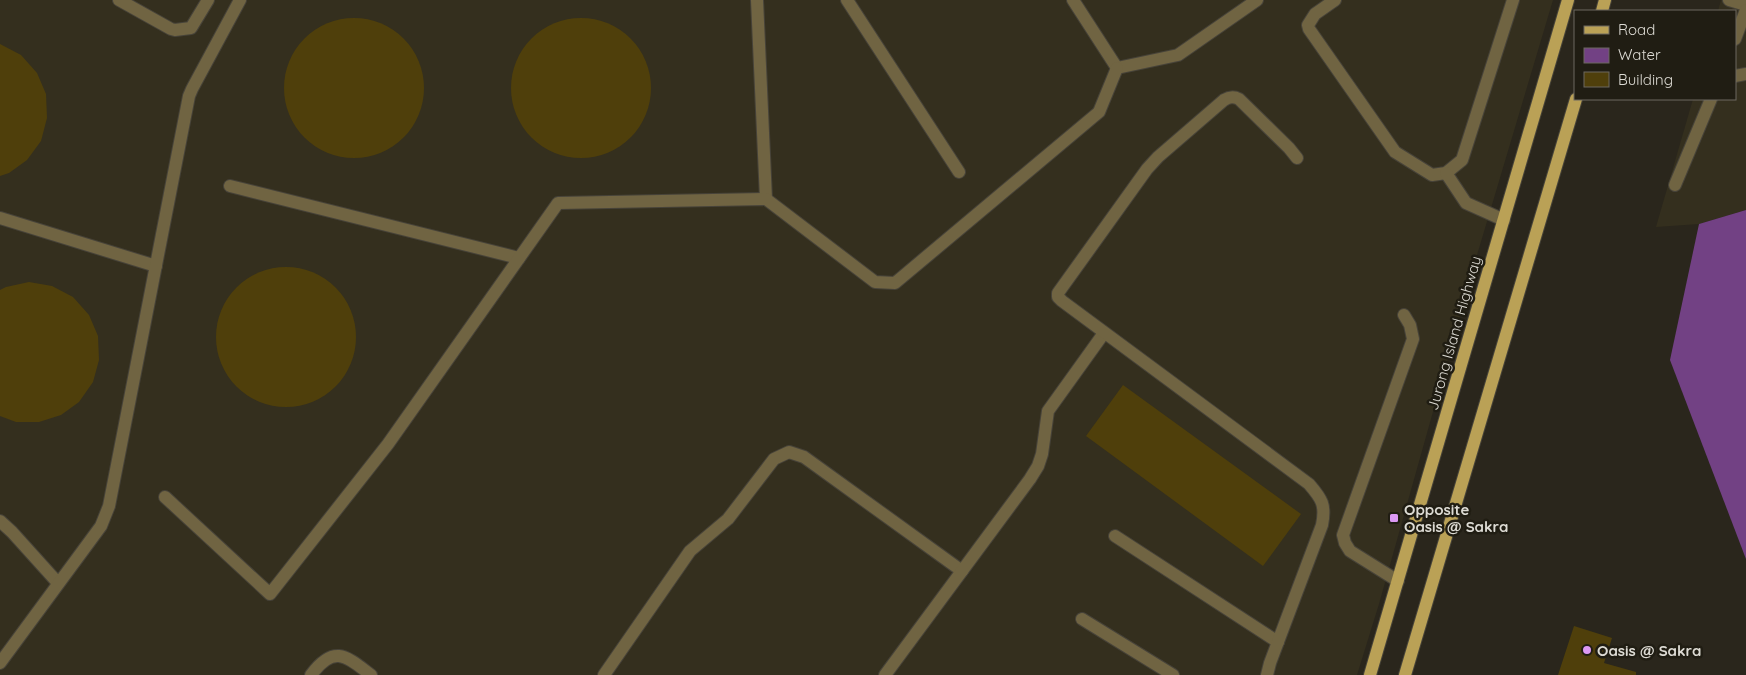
<svg xmlns="http://www.w3.org/2000/svg" width="1746" height="675" font-family="Quicksand,sans-serif">
	<rect width="100%" height="100%" fill="#2a261c"/>
	<g fill="#342f1e">
		<polygon points="0,0 1553,0 1477,255 1379,604 1357,675 0,675"/>
		<polygon points="1721,0 1746,0 1746,210 1699,224 1656,227 1693,99 1735,99 1735,11 1718,11"/>
	</g>
	<polygon fill="#724184" points="1746,210 1746,559 1670,360 1699,224"/>
	<g fill="#4f3f0b">
		<circle cx="354" cy="88" r="70"/>
		<circle cx="581" cy="88" r="70"/>
		<polygon points="0,44 21,55 37,73 46,94 47,118 41,141 27,160 9,173 0,176"/>
		<circle cx="286" cy="337" r="70"/>
		<polygon points="29,282 52,286 73,297 89,315 98,336 99,360 93,382 79,402 61,415 39,422 16,422 0,416 0,290 6,287"/>
		<polygon points="1123,385 1301,514 1263,566 1086,436"/>
		<polygon points="1574,626 1612,638 1604,663 1636,672 1636,675 1558,675"/>
	</g>
	<g fill="none" stroke-linecap="round" stroke-linejoin="round">
		<defs>
			<g id="minor">
				<polyline points="119,0 171,29 175,30 191,28 208,0"/>
				<polyline points="757,0 766,199"/>
				<polyline points="847,0 959,172"/>
				<polyline points="1073,0 1117,68"/>
				<polyline points="1335,0 1315,14 1308,25 1309,29 1395,152 1432,175 1446,173 1462,160 1513,0"/>
				<polyline points="1729,0 1746,5"/>
				<polyline points="1735,39 1746,10"/>
				<polyline points="1117,68 1178,55 1257,0"/>
				<polyline points="1735,76 1746,74"/>
				<polyline points="1446,173 1466,203 1504,220"/>
				<polyline points="1675,185 1711,99"/>
				<polyline points="230,186 519,258"/>
				<polyline points="0,218 156,266"/>
				<polyline points="165,497 270,594 388,444 558,203 766,199 875,282 895,283 1099,112 1117,68"/>
				<polyline points="0,521 12,532 58,583"/>
				<polyline points="1115,536 1278,642"/>
				<polyline points="1398,581 1350,551 1345,543 1343,535 1413,339 1410,325 1404,315"/>
				<polyline points="1082,619 1173,675"/>
				<polyline points="0,663 101,526 109,506 189,96 192,89 240,0"/>
				<path d="M 311,675 C 334,644 346,656 371,675"/>
				<polyline points="604,675 690,551 728,519 774,459 789,452 804,457 962,571"/>
				<polyline points="885,675 1030,479 1038,466 1042,454 1048,411 1104,333"/>
				<path d="M 1267,675 L 1270,663 L 1322,525 C 1326,505 1322,499 1309,484 L 1062,301 L 1058,297 L 1058,293 L 1147,169 L 1158,157 L 1224,100 C 1229,97 1233,96 1239,99 L 1289,148 L 1297,158"/>
			</g>
			<g id="major">
				<polyline points="1602,11 1605,0"/>
				<polyline points="1370,675 1568,0"/>
				<polyline points="1405,675 1576,99"/>
			</g>
		</defs>
		<use href="#minor" stroke="#474339" stroke-width="14"/>
		<use href="#major" stroke="#474339" stroke-width="14"/>
		<use href="#minor" stroke="#706442" stroke-width="12"/>
		<use href="#major" stroke="#baa156" stroke-width="12"/>
	</g>
	<g fill="#dc99f4" stroke="#201d13" stroke-width="2">
		<rect x="1389" y="513" width="10" height="10" rx="2.5"/>
		<circle cx="1587" cy="650" r="5"/>
	</g>
	<g text-anchor="middle" dominant-baseline="central" stroke-width="5" stroke-linejoin="round" paint-order="stroke">
		<g font-size="15" fill="#dddbd4" stroke="#201d13">
			<text transform="translate(1454 333) rotate(-74)">Jurong Island Highway</text>
		</g>
		<g font-size="15" font-weight="bold" fill="#dddbd4" stroke="#201d13" text-anchor="start">
			<text x="1404" y="509">Opposite<tspan x="1404" dy="17">Oasis @ Sakra</tspan></text>
			<text x="1597" y="650">Oasis @ Sakra</text>
		</g>
	</g>
	<rect x="1574" y="10" width="162" height="90" fill="#201d13" stroke="#6c6960"/>
	<rect x="1584" y="26" width="25" height="8" fill="#baa156" stroke="#6c6960"/>
	<text x="1618" y="35" font-size="15" fill="#dddbd4">Road</text>
	<rect x="1584" y="48" width="25" height="15" fill="#724184" stroke="#6c6960"/>
	<text x="1618" y="60" font-size="15" fill="#dddbd4">Water</text>
	<rect x="1584" y="72" width="25" height="15" fill="#4f3f0b" stroke="#6c6960"/>
	<text x="1618" y="85" font-size="15" fill="#dddbd4">Building</text>
</svg>
